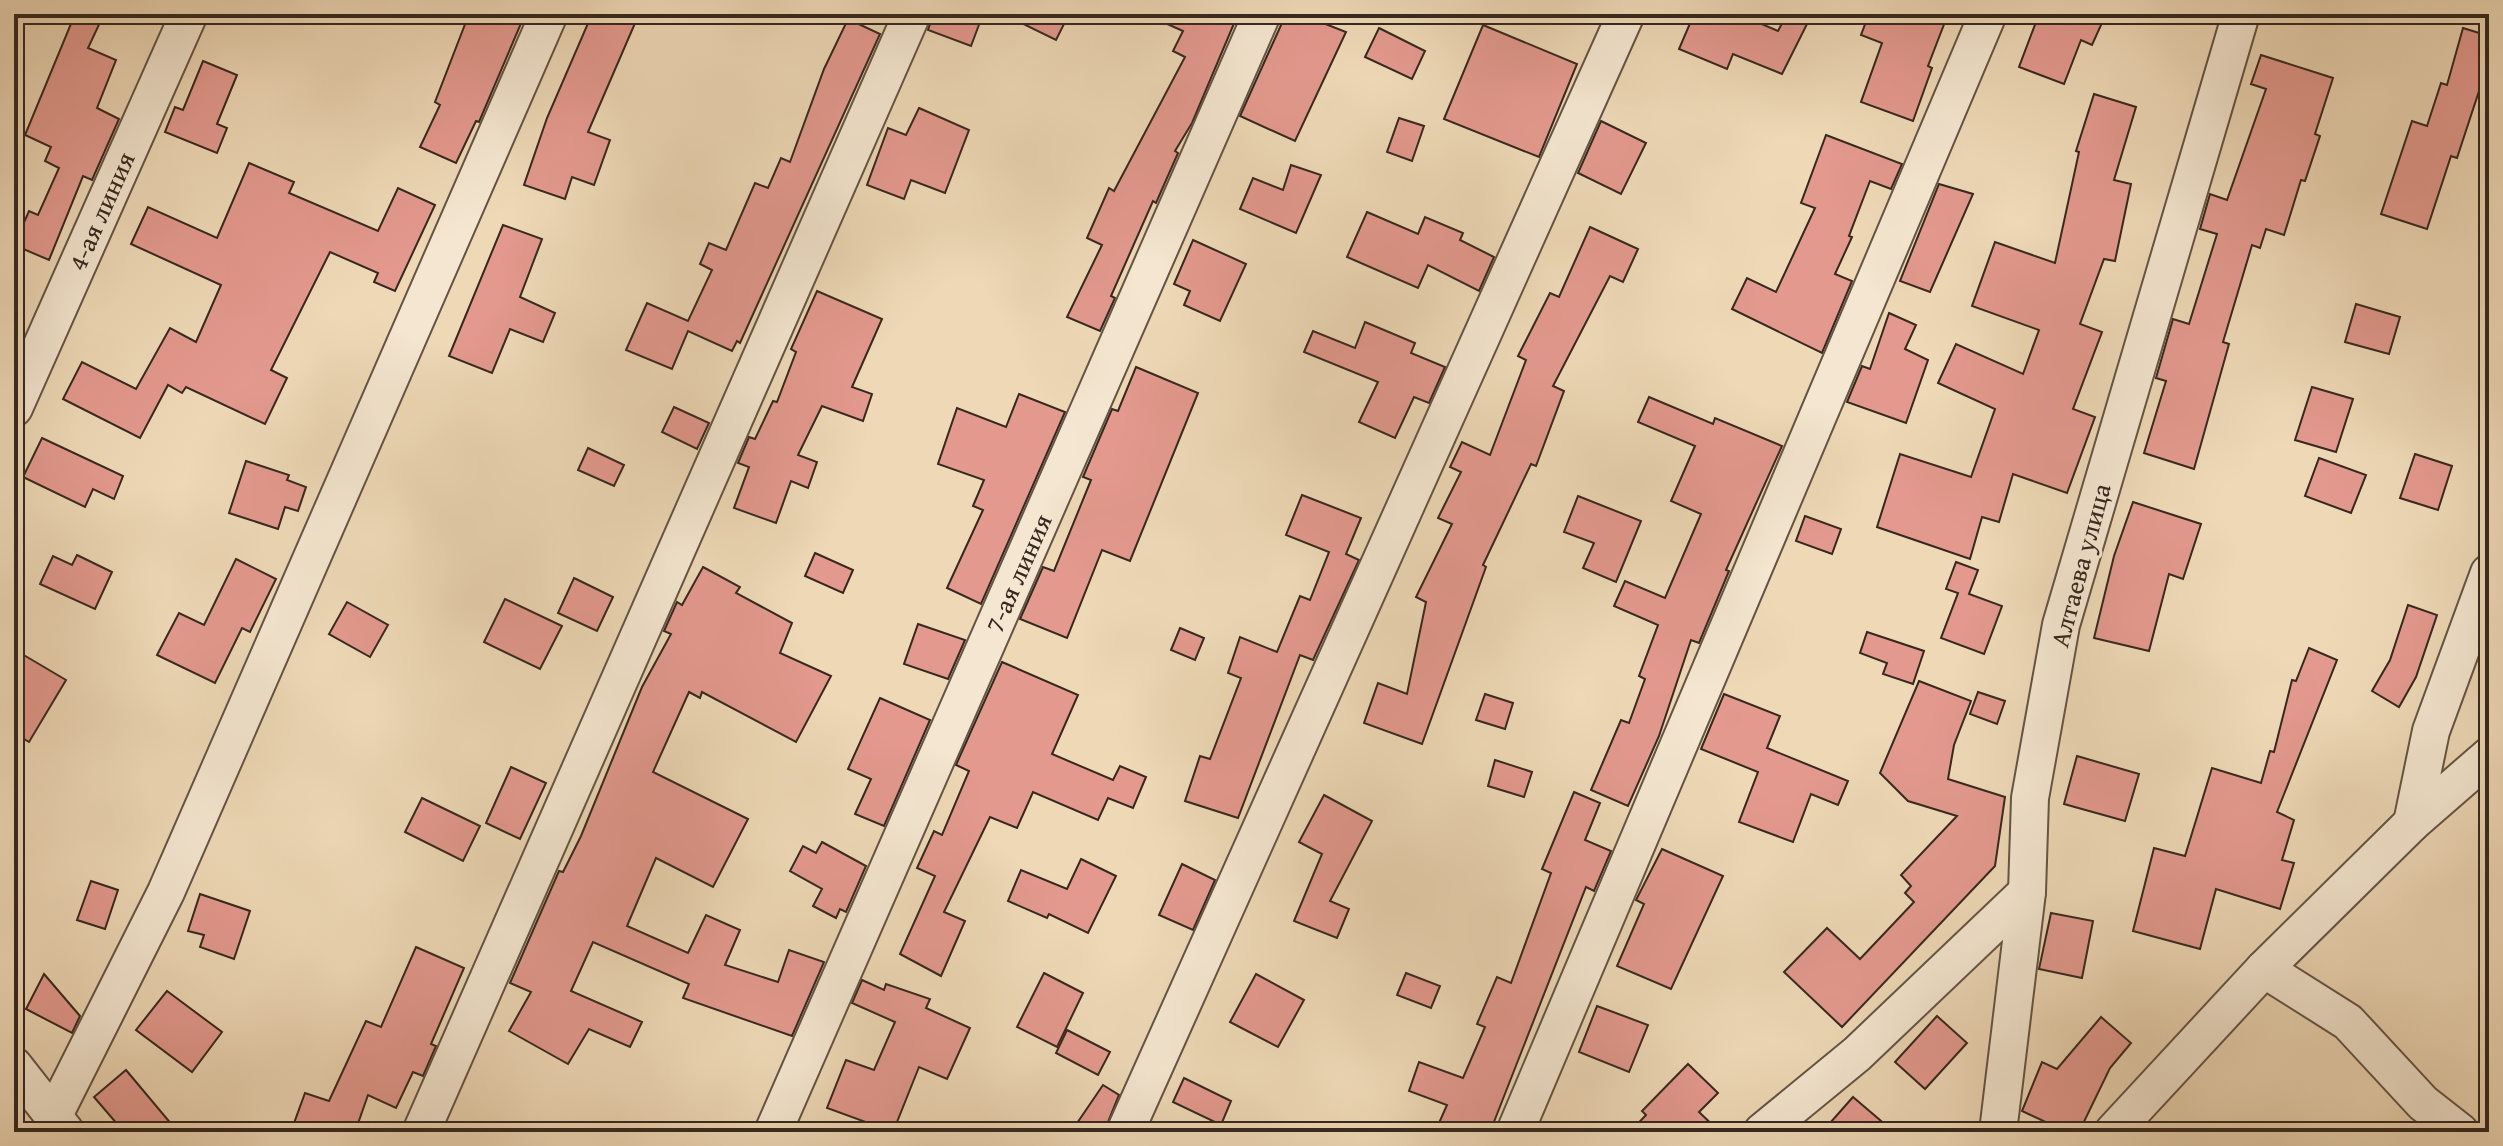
<svg xmlns="http://www.w3.org/2000/svg" width="2503" height="1146" font-family="'Gentium Book Plus',serif">
	<rect width="100%" height="100%" fill="#eed8b6"/>
	<filter id="stains"><feTurbulence type="fractalNoise" baseFrequency=".0025" numOctaves="4"/><feColorMatrix values="0 0 0 0 .2 0 0 0 0 .09 0 0 0 0 .02 0 0 0 .5 -.17"/></filter>
	<radialGradient id="worn" r=".72"><stop offset=".6" stop-color="#630" stop-opacity="0"/><stop offset="1" stop-color="#630" stop-opacity=".3"/></radialGradient>
	<g fill="#e3998e" stroke="#36281f" stroke-width="2">
		<polygon points="75,14 104,14 88,48 116,60 97,108 119,119 92,180 83,176 49,260 14,245 29,211 38,215 59,168 45,161 51,147 25,135"/>
		<polygon points="469,14 525,14 479,122 476,121 456,163 420,147 440,105 435,102"/>
		<polygon points="592,14 639,14 588,132 610,140 594,185 572,177 565,199 524,185 547,118"/>
		<polygon points="933,14 983,14 971,46 928,30"/>
		<polygon points="1003,14 1069,14 1056,40"/>
		<polygon points="1145,14 1238,14 1192,123 1175,151 1178,153 1156,203 1153,201 1111,296 1115,298 1100,331 1067,317 1102,245 1087,238 1109,188 1114,191 1185,57 1173,51 1183,31"/>
		<polygon points="1286,14 1300,14 1346,32 1295,141 1240,116"/>
		<polygon points="1694,14 1738,14 1778,31 1787,14 1812,14 1782,74 1733,54 1727,69 1679,49"/>
		<polygon points="1869,14 1948,14 1928,66 1932,68 1913,121 1861,102 1882,43 1861,35"/>
		<polygon points="2039,14 2106,14 2092,45 2081,40 2064,84 2019,67"/>
		<polygon points="848,19 880,34 740,343 737,341 732,351 688,331 672,369 626,350 647,303 688,321 712,270 700,264 709,243 726,250 755,183 768,188 781,158 790,162 824,69"/>
		<polygon points="1483,25 1577,64 1539,157 1444,119"/>
		<polygon points="1379,28 1425,51 1412,79 1365,57"/>
		<polygon points="2463,28 2489,36 2489,80 2483,79 2457,158 2451,156 2427,229 2381,214 2412,121 2427,126 2441,83 2447,85"/>
		<polygon points="2261,55 2333,78 2315,134 2320,136 2305,181 2301,180 2284,235 2266,229 2260,248 2252,245 2223,342 2229,344 2194,469 2144,453 2166,381 2156,378 2173,319 2189,324 2217,234 2200,229 2210,194 2227,200 2266,89 2251,84"/>
		<polygon points="203,61 237,75 217,124 227,128 217,153 165,132 175,107 183,110"/>
		<polygon points="2094,94 2136,107 2114,180 2131,184 2115,261 2104,259 2080,324 2102,332 2073,409 2095,417 2067,493 2013,474 1999,522 1982,517 1970,559 1877,527 1900,454 1971,477 1995,409 1938,383 1956,344 2023,374 2039,330 1972,306 1995,242 2055,263 2079,152 2076,151"/>
		<polygon points="919,108 969,130 945,193 911,180 904,199 867,185 888,128 906,135"/>
		<polygon points="1399,118 1424,126 1412,161 1387,152"/>
		<polygon points="1601,121 1646,143 1621,194 1578,173"/>
		<polygon points="1826,135 1902,164 1891,189 1870,181 1849,236 1852,237 1835,274 1852,281 1822,353 1732,309 1747,278 1776,292 1815,208 1801,203"/>
		<polygon points="249,163 294,182 289,193 378,231 398,188 435,205 395,291 374,282 378,273 330,252 271,370 287,378 265,424 186,387 182,393 168,385 140,438 63,399 82,362 136,389 170,328 196,342 221,285 131,244 148,207 217,238"/>
		<polygon points="1291,165 1321,175 1296,233 1240,209 1253,178 1283,190"/>
		<polygon points="1939,184 1973,194 1930,292 1900,281"/>
		<polygon points="1367,212 1418,234 1425,217 1463,233 1460,240 1494,257 1479,291 1428,265 1418,288 1347,257"/>
		<polygon points="503,225 542,239 520,297 555,313 543,342 510,329 492,373 449,356"/>
		<polygon points="1590,227 1638,249 1623,282 1610,276 1553,386 1564,391 1536,466 1531,464 1483,565 1486,567 1422,744 1364,723 1378,683 1407,694 1426,602 1416,597 1452,524 1438,518 1461,472 1450,467 1462,442 1490,455 1526,360 1518,356 1550,293 1559,297"/>
		<polygon points="1193,240 1246,264 1220,321 1184,305 1190,291 1174,284"/>
		<polygon points="817,291 882,319 852,387 872,394 863,421 822,406 798,455 817,462 808,488 791,481 776,523 734,508 749,467 738,463 749,437 755,439 773,401 777,402 796,352 791,349"/>
		<polygon points="2356,304 2400,317 2389,354 2345,342"/>
		<polygon points="1889,313 1916,325 1905,349 1928,360 1906,423 1847,402 1862,366 1870,369"/>
		<polygon points="1365,322 1415,343 1411,353 1445,367 1429,403 1414,397 1395,438 1359,422 1378,382 1304,352 1313,331 1355,348"/>
		<polygon points="1136,367 1198,393 1130,561 1102,550 1067,638 1020,619 1043,567 1054,571 1091,480 1083,477 1112,409 1118,411"/>
		<polygon points="2312,387 2353,399 2336,452 2295,440"/>
		<polygon points="1019,394 1065,412 981,604 947,588 983,510 973,506 984,480 938,464 957,408 1006,427"/>
		<polygon points="1649,397 1713,424 1715,418 1782,446 1726,570 1729,571 1699,643 1691,640 1659,736 1628,806 1591,790 1621,720 1629,723 1645,679 1639,676 1658,625 1614,606 1625,581 1665,598 1701,514 1671,501 1695,446 1638,422"/>
		<polygon points="674,407 709,423 697,449 662,432"/>
		<polygon points="42,438 123,476 114,499 93,489 85,507 23,477"/>
		<polygon points="588,448 624,465 614,486 578,470"/>
		<polygon points="2415,454 2452,466 2438,510 2400,498"/>
		<polygon points="2319,458 2366,475 2351,513 2305,496"/>
		<polygon points="246,461 289,475 287,480 306,487 298,511 285,507 278,529 229,513"/>
		<polygon points="1302,495 1361,518 1346,554 1359,560 1313,660 1300,655 1238,818 1185,801 1200,756 1210,759 1241,678 1228,673 1240,637 1277,652 1300,596 1310,600 1329,552 1286,535"/>
		<polygon points="1578,496 1641,521 1616,582 1583,568 1594,543 1564,532"/>
		<polygon points="2133,502 2201,524 2183,579 2169,574 2149,651 2094,638 2114,556"/>
		<polygon points="1805,516 1841,529 1832,554 1796,541"/>
		<polygon points="815,553 853,570 843,593 805,576"/>
		<polygon points="77,555 112,572 95,609 40,584 53,556 72,565"/>
		<polygon points="236,559 276,579 250,632 242,628 215,683 157,655 179,613 204,625"/>
		<polygon points="1956,562 1978,570 1969,594 2002,606 1984,654 1941,638 1958,593 1946,589"/>
		<polygon points="703,567 740,587 736,593 792,623 780,653 831,676 796,742 702,692 700,698 689,692 653,772 748,819 713,887 656,858 627,926 688,953 706,915 740,930 725,965 778,982 789,950 824,962 792,1036 683,998 689,984 593,942 571,991 642,1022 630,1047 589,1029 568,1064 509,1031 531,992 510,983 559,871 563,872 581,836 642,687 671,634 664,631 677,602 682,605"/>
		<polygon points="574,578 613,597 597,631 558,613"/>
		<polygon points="505,599 562,626 540,669 484,642"/>
		<polygon points="347,602 388,625 370,657 329,634"/>
		<polygon points="2408,605 2437,615 2416,677 2399,707 2372,691 2390,660"/>
		<polygon points="918,624 965,640 948,679 904,664"/>
		<polygon points="1180,628 1204,638 1195,660 1171,650"/>
		<polygon points="1867,632 1924,651 1913,684 1883,674 1887,663 1860,653"/>
		<polygon points="2309,648 2337,660 2277,812 2294,820 2282,860 2294,863 2280,909 2216,889 2200,949 2133,931 2154,848 2185,856 2212,768 2261,783 2270,751 2274,752 2292,680 2296,681"/>
		<polygon points="22,654 66,680 29,742 14,733 14,668"/>
		<polygon points="1002,662 1078,695 1052,754 1113,780 1120,766 1146,777 1133,808 1108,798 1098,820 1033,792 1017,828 990,817 944,912 965,921 941,976 900,954 935,876 917,868 934,831 942,835 969,771 956,765"/>
		<polygon points="1919,681 1971,701 1954,745 1948,779 2005,797 1995,866 1842,1027 1784,972 1827,928 1860,959 1914,902 1905,893 1911,886 1901,875 1957,816 1908,801 1880,773"/>
		<polygon points="1978,692 2005,701 1997,724 1970,714"/>
		<polygon points="1485,694 1513,703 1505,729 1476,720"/>
		<polygon points="1724,694 1780,716 1767,748 1848,781 1838,805 1811,794 1793,842 1739,822 1758,772 1701,749"/>
		<polygon points="880,698 930,720 884,826 855,814 871,779 848,769"/>
		<polygon points="2077,756 2139,774 2125,821 2064,804"/>
		<polygon points="1495,760 1532,772 1524,797 1488,786"/>
		<polygon points="511,767 546,783 520,839 486,823"/>
		<polygon points="1574,792 1600,803 1585,840 1611,851 1594,891 1586,887 1490,1132 1435,1132 1447,1105 1409,1091 1419,1062 1463,1078 1485,1027 1477,1024 1497,977 1511,983 1551,873 1542,869"/>
		<polygon points="1324,795 1372,821 1330,901 1349,909 1337,938 1294,921 1322,854 1299,842"/>
		<polygon points="422,798 480,826 463,861 405,832"/>
		<polygon points="822,842 866,866 846,912 840,909 836,918 813,906 822,889 790,871 803,846 816,853"/>
		<polygon points="1662,849 1723,876 1671,989 1617,966 1644,904 1636,900"/>
		<polygon points="1081,859 1116,876 1088,933 1049,914 1047,918 1008,901 1021,870 1067,889"/>
		<polygon points="1182,864 1215,880 1193,930 1159,915"/>
		<polygon points="91,881 118,890 105,929 77,920"/>
		<polygon points="200,894 250,911 234,959 200,947 204,935 188,931"/>
		<polygon points="2051,913 2093,921 2082,978 2039,969"/>
		<polygon points="416,947 464,968 431,1044 436,1046 423,1076 413,1072 396,1108 368,1095 355,1132 308,1132 293,1126 305,1093 329,1101 366,1021 381,1027"/>
		<polygon points="1044,973 1083,993 1057,1047 1017,1027"/>
		<polygon points="1406,973 1440,986 1431,1008 1397,995"/>
		<polygon points="44,974 80,1016 72,1033 26,1009"/>
		<polygon points="1256,974 1304,1000 1278,1047 1230,1022"/>
		<polygon points="862,980 884,990 886,984 930,999 926,1008 970,1028 947,1079 919,1067 893,1132 827,1108 846,1060 874,1070 895,1022 852,1003"/>
		<polygon points="167,991 222,1032 192,1072 136,1030"/>
		<polygon points="1597,1006 1648,1025 1629,1072 1579,1052"/>
		<polygon points="1937,1016 1967,1043 1925,1089 1895,1062"/>
		<polygon points="2101,1017 2131,1043 2110,1068 2079,1132 2067,1132 2022,1111 2042,1062 2057,1069"/>
		<polygon points="1067,1030 1110,1052 1098,1075 1056,1053"/>
		<polygon points="1688,1064 1718,1093 1699,1112 1720,1132 1630,1132 1646,1115 1642,1111"/>
		<polygon points="126,1070 178,1132 124,1132 94,1097"/>
		<polygon points="1184,1078 1231,1101 1221,1125 1173,1102"/>
		<polygon points="1103,1085 1119,1095 1104,1132 1071,1132"/>
		<polygon points="1853,1097 1894,1132 1822,1132"/>
	</g>
	<g fill="none" stroke-linecap="round" stroke-linejoin="round">
		<defs>
			<g id="minor">
				<polyline points="14,408 189,14"/>
				<polyline points="2412,823 2431,731 2489,573"/>
				<polyline points="2264,969 2348,1022 2423,1103 2460,1132"/>
				<polyline points="14,1066 65,1131"/>
				<polyline points="53,1117 166,892 549,14"/>
				<polyline points="421,1132 912,14"/>
				<polyline points="773,1132 1262,14"/>
				<polyline points="1125,1132 1626,14"/>
				<polyline points="1515,1132 1988,14"/>
				<polyline points="1762,1132 1857,1054 2027,892"/>
				<polyline points="1998,1132 2027,892 2030,798 2061,625 2241,14"/>
				<polyline points="2113,1132 2264,969 2412,823 2489,756"/>
			</g>
		</defs>
		<use href="#minor" stroke="#645445" stroke-width="40"/>
		<use href="#minor" stroke="#f4e6d0" stroke-width="36"/>
	</g>
	<g text-anchor="middle" dominant-baseline="central" stroke-width="6" stroke-linejoin="round" paint-order="stroke">
		<g font-size="26" fill="#36281f" stroke="#f4e6d0">
			<text transform="translate(101 211) rotate(-66)">4-ая линия</text>
			<text transform="translate(2080 565) rotate(-75)">Алтаева улица</text>
			<text transform="translate(1018 573) rotate(-66)">7-ая линия</text>
		</g>
	</g>
	<rect width="2503" height="1146" fill="none" stroke="#eed8b6" stroke-width="48"/>
	<rect x="16" y="16" width="2471" height="1114" fill="none" stroke="#36281f" stroke-width="4"/>
	<rect x="24" y="24" width="2455" height="1098" fill="none" stroke="#36281f" stroke-width="2"/>
	<rect width="100%" height="100%" filter="url(#stains)"/>
	<rect width="100%" height="100%" fill="url(#worn)"/>
</svg>
